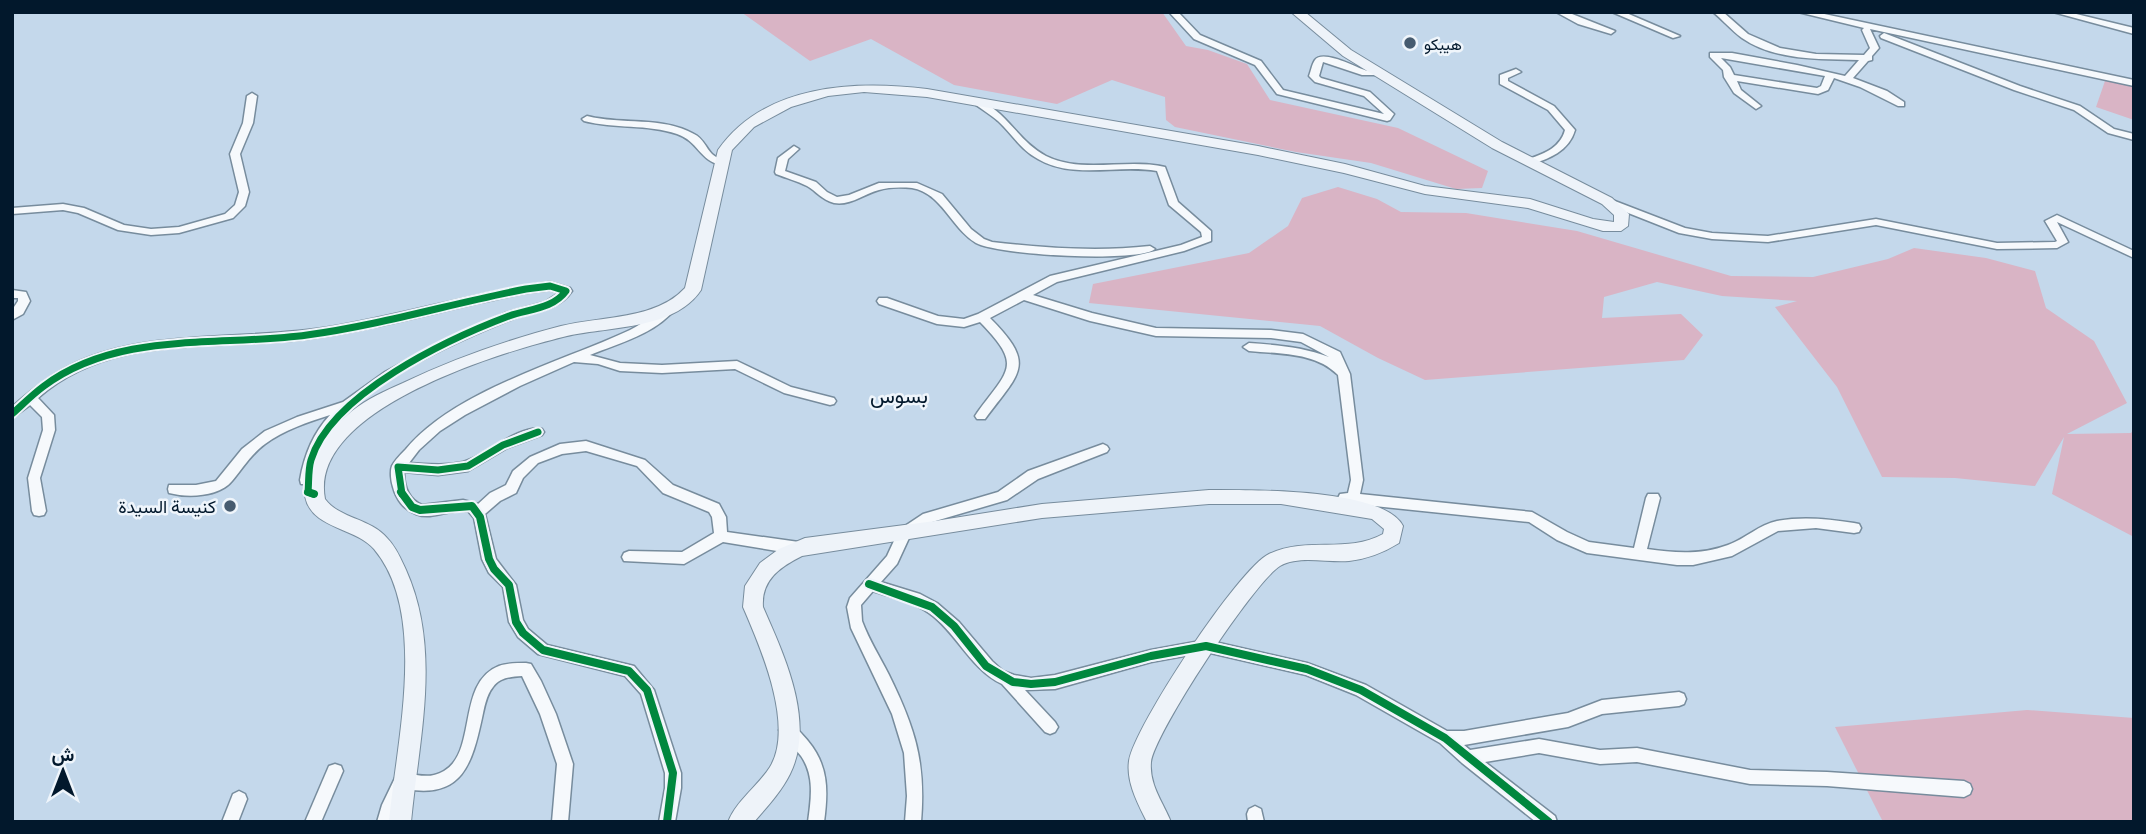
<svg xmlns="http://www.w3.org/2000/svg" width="2146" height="834" font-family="Barlow,Vazirmatn,sans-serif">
	<rect width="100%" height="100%" fill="#c4d8eb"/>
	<g fill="#d9b4c5">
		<polygon points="741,12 1162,12 1186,46 1208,50 1247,64 1270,100 1398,128 1488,171 1482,188 1456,189 1371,163 1296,152 1175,127 1166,120 1165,97 1112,80 1057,104 954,85 871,39 810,61"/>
		<polygon points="2105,81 2134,86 2134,120 2096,107"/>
		<polygon points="1338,187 1377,199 1401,212 1466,213 1577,231 1731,276 1813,277 1888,259 1914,248 1986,258 2035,271 2046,308 2094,341 2127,403 2067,434 2131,433 2134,429 2134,537 2052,494 2064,437 2035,486 1955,478 1882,477 1837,387 1775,307 1797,301 1722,296 1657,282 1604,297 1602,318 1681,314 1703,335 1684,360 1425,380 1378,358 1320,326 1089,303 1093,284 1249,253 1288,226 1302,198"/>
		<polygon points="2027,710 2134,718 2134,822 1883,822 1835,727"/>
	</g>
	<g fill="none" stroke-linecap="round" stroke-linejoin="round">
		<defs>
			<g id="street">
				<path d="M 1169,12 L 1178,12 L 1200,35 L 1261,61 L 1283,90 L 1384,114 L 1364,96 L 1315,82 L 1309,76 C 1311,71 1312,64 1315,60 C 1323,49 1357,68 1367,71 L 1364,66 L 1371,64 L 1380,73 L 1378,75 L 1362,75 L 1323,62 L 1319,76 L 1321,78 L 1370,92 L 1394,114 L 1390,120 L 1387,121 L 1277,94 L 1255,65 L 1194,39 Z"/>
				<polygon points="1556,12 1567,12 1615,31 1611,34 1578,24"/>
				<polygon points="1612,12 1624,12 1680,36 1673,38"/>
				<path d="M 1713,12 L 1723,12 L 1748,34 L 1780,48 L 1816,54 L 1864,55 L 1870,48 L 1862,30 L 1864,28 L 1798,12 L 1815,12 L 2134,80 L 2134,86 L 1870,29 L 1879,48 L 1872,56 L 1872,60 L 1868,61 L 1853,78 L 1887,91 L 1904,102 L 1904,106 L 1898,106 L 1860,87 L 1834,78 L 1828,90 L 1818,94 L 1737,81 L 1741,90 L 1761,106 L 1756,109 L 1734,93 L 1724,77 L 1723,70 L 1710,57 L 1710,53 L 1732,53 L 1797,65 L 1845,76 L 1859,60 C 1821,59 1775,61 1742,38 C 1731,30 1723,20 1713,12 ZM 1721,58 L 1825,76 L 1821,86 L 1817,88 L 1734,75 L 1730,67 Z"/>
				<polygon points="2053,12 2068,12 2134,28 2134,34"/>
				<polygon points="1884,33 2020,86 2080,106 2114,129 2134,134 2134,140 2108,133 2074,110 2014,90 1881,38 1880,36"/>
				<path d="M 1516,69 L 1521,72 L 1508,78 L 1508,81 L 1554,106 L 1575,130 C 1569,151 1549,159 1529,165 L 1524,162 L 1526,160 C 1542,154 1560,149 1565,130 L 1548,110 L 1500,84 L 1500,75 Z"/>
				<polygon points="252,93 257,96 253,123 240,154 249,192 245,206 233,218 179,233 151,235 118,230 78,213 63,210 12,214 12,208 63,204 84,208 124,225 151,229 179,227 225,214 235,205 239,192 230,154 243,123 247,96"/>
				<path d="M 979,100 C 1007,112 1019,142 1046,156 C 1082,174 1126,158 1165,167 L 1178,202 L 1211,231 L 1211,241 L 1184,251 L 1057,282 L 1033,295 L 1092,313 L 1156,328 L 1271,330 L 1303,334 L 1340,352 L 1350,374 L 1363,480 L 1360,494 L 1532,512 L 1567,532 L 1589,542 L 1634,548 L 1646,498 L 1648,494 L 1658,494 L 1660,498 L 1647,549 C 1675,553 1701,555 1728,545 C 1745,539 1760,524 1777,521 C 1803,516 1828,519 1854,523 L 1859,524 L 1861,528 L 1859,532 L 1854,533 L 1816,528 L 1778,531 L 1732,556 L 1693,565 L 1677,565 L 1587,553 L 1557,540 L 1529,522 L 1345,503 L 1340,502 L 1338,498 L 1340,494 L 1348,493 L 1351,480 L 1338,375 C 1315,352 1279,354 1249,351 L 1243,347 L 1249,343 C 1277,345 1303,347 1329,357 L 1301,342 L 1271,338 L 1156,336 L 1090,321 L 1024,300 L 990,318 C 1037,365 1020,372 985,419 L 977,419 L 975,416 L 977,413 C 1009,369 1023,366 980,322 L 964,327 L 937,324 L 879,304 L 877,301 L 879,298 L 887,298 L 938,316 L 964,319 L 978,314 L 1050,276 L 1181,245 L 1202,237 L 1201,232 L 1169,205 L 1157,171 C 1118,164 1074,180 1038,159 C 1021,150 1012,134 998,121 C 991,115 983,110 976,105 L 976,101 Z"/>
				<path d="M 587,116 C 621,125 663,116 694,134 C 703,138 706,148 712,154 C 716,158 722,159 726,162 L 721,165 C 700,161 698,141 677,134 C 648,124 614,129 584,121 L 582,119 Z"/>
				<path d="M 794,146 L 799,149 L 788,159 L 785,171 L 816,182 L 827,192 L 837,197 L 849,195 L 879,183 L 917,183 L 942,194 L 971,229 L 984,239 L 992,242 C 1045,248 1097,252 1150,246 L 1155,249 C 1138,263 997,255 976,243 C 951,228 942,193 912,188 C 903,187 888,187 879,190 C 864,194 850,206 834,203 C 822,200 816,191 807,186 C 797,181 786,178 776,174 L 775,172 L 778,158 Z"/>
				<polygon points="1607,198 1685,228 1712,233 1768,236 1876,219 1997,243 2055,242 2057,241 2045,221 2057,215 2134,251 2134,258 2057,222 2068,242 2057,248 1997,249 1876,225 1768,242 1712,239 1679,233 1603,203 1603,199"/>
				<path d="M 550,282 L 570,288 L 572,291 C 558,312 532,311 510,320 C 455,342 363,383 329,433 C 319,449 318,467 311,484 L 301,484 L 300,480 C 304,456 313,433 330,415 C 308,422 284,430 265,444 C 250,455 243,468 232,481 C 219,497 188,498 169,493 L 168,489 L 169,485 L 196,485 L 216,481 L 242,449 L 265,431 L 297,417 L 343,402 L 385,372 L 435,345 L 505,313 L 545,302 L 559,293 L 550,290 L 526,293 C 453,307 381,329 307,339 C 218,351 111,332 38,398 L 54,415 L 55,430 L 40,478 L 46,511 L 44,515 L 39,516 L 34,515 L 32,511 L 28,478 L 43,430 L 42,417 L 30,405 L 12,418 L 12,407 C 31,390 50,375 73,364 C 147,328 249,341 330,327 C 404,315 476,292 550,282 Z"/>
				<polygon points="12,290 26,292 30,301 23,314 12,320 12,310 18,301 18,298 12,298"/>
				<path d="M 670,304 L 676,308 C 655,334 620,343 590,355 L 620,363 L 662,365 L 737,361 L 791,387 L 834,398 L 836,401 L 834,404 L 830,405 L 784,393 L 735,369 L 662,373 L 620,371 L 598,364 L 574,362 L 520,386 L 465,415 L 440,431 L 419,450 L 409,463 C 427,464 445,466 463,462 C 484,457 519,424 542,429 L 544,432 L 542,435 L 507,448 L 468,471 L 438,475 L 404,472 C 404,487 408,499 422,505 L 463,500 L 478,504 L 490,493 L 506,485 L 513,471 L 530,457 L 560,444 L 586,441 L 645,460 L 673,485 L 719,504 L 726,517 L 727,532 L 806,543 L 808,547 L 806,551 L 795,554 L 723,542 L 684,564 L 624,561 L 622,557 L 624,553 L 629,551 L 682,552 L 714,533 L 712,517 L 709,512 L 663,493 L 637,466 L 586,451 L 562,454 L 538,463 L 523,478 L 516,493 L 500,501 L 485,514 L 496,559 L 516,585 L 523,620 L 528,629 L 547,645 L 634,666 L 654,690 L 681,773 L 681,788 L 675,822 L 659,822 L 665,788 L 665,773 L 641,694 L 625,676 L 538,654 L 518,637 L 509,622 L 503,587 L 489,573 L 482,559 L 474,518 L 468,511 C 450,508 433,521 416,514 C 404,510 396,499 393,487 C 391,481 390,471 392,466 C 395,460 401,454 406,449 C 455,390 562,362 630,330 C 645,323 658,309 670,304 Z"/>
				<path d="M 1103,444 L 1107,446 L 1109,449 L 1107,452 L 1038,479 L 1007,500 L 932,522 L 909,538 L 897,564 L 881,582 L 920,594 L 937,603 L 959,622 L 992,661 L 1003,671 L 1014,675 L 1031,678 L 1055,675 L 1151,650 L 1206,640 L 1307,663 L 1366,685 L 1447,731 L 1464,731 L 1568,713 L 1602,700 L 1679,692 L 1684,694 L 1686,699 L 1684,704 L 1679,706 L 1602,714 L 1568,727 L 1464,745 L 1470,750 L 1539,739 L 1600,750 L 1637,748 L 1750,770 L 1827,772 L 1964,781 L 1970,784 L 1972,789 L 1970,794 L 1964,797 L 1827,786 L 1750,784 L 1637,762 L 1600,764 L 1539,753 L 1485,762 L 1555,816 L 1557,822 L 1536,822 L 1462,763 L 1440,743 L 1356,695 L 1306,675 L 1206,652 L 1151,662 L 1055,689 L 1025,690 L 1055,722 L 1058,727 L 1055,732 L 1050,734 L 1045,732 L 1002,684 C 972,670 958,636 933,616 C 916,602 893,598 873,591 L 861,605 L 862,621 C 869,640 880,657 889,675 C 915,728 926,762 921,822 L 905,822 L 907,796 L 904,753 L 892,714 L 851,628 L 847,607 L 850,598 L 887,556 L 899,530 L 923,514 L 998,492 L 1028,471 Z"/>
				<path d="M 526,663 L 531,664 L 541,681 L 556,714 L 573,764 L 568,822 L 552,822 L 557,764 L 540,714 L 522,676 C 511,677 500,677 493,687 C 486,695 484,709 482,718 C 472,764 462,799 406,789 L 397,807 L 393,822 L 377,822 L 382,805 L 396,776 C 412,770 426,782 444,771 C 478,751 456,683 499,666 C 507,663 518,663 526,663 Z"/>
				<path d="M 787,723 C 796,726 802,734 808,741 C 829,766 828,792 824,822 L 808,822 C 811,799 815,776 801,756 C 794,747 784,740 779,730 L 782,725 Z"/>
				<polygon points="335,764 341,766 343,771 321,822 305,822 329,766"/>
				<polygon points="239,791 245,794 247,799 238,822 222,822 233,794"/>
				<polygon points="1255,806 1261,809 1264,822 1248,822 1247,814 1249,809"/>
			</g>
			<g id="secondary">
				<path d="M 1291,12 L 1305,12 L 1351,50 L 1502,142 L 1612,198 L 1629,214 L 1628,226 L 1621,231 L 1603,231 L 1528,208 L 1425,194 L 1344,173 L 1258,155 L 927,97 L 864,92 L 828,96 L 791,107 L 754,127 L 732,150 L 701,290 C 674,331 606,326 563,337 C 499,353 308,410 325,499 C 340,519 370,518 387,538 C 396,547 401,559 406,570 C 442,650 419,738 411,822 L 389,822 C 396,744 429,614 374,549 C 355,527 311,529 305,496 C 300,464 329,430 352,411 C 367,399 385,391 403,383 C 453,359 507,340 561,326 C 601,316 656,320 685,288 L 718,150 C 764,84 855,80 927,89 L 1258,146 L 1345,164 L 1425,186 L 1530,199 L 1593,219 L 1614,222 L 1614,215 L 1602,204 L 1492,148 L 1343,56 Z"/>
				<path d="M 1209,490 C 1249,490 1384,488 1403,526 L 1399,543 C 1383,553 1367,559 1349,561 C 1328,563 1299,555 1280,566 C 1254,582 1155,732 1151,762 C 1149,785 1163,802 1171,822 L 1147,822 C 1138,804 1126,782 1129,761 C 1134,727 1239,568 1269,554 C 1306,536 1347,554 1383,534 L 1384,529 L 1372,519 L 1281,504 L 1209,504 L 1042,518 L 802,556 C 780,567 761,580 763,607 C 784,655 816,722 790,774 C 781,792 767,807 754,822 L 728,822 C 736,801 758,786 770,767 C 795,726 760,646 743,607 L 745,586 L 760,563 L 779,549 L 805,538 L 935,521 L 1042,504 Z"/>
			</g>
		</defs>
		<use href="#street" stroke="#778c9d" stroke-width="3"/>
		<use href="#secondary" stroke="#778c9d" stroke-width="2"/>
		<use href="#street" fill="#f6f9fc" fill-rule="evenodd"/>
		<use href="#secondary" fill="#eef3f9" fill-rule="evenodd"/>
		<defs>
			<g id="cycleway-far1">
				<path d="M 12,414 C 22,405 33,394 44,386 C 119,330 220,347 307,335 C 381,325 453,303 526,289 L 550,286 L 566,291 C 553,309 528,309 509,316 C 448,339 331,394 311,460 C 308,470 309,482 308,492 L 313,494"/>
				<polyline points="402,494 398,467 438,470 468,466 503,445 538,432"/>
			</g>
			<g id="cycleway">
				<polyline points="308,492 314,494"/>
				<polyline points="401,492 412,507 420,510 472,506 480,517 489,559 494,569 509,585 516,622 523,633 543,650 629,671 647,690 673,773 667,822"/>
				<polyline points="869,584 932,607 954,626 986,666 1013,682 1031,684 1055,682 1151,656 1206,646 1307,669 1361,690 1445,738 1549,822"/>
			</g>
		</defs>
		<use href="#cycleway-far1" stroke="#eff5fb" stroke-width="11"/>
		<use href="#cycleway" stroke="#eff5fb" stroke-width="12"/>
		<use href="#cycleway-far1" stroke="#00873e" stroke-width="7"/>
		<use href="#cycleway" stroke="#00873e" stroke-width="8"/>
	</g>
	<g fill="#465b6f" stroke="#eff5fb" stroke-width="2.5">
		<circle cx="1410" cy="43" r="7"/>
		<circle cx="230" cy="506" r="7"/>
	</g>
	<g text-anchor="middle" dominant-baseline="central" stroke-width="5" stroke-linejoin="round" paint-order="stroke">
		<g font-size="16" fill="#02182c" stroke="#eff5fb" text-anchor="start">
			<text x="1424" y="43">هيبكو</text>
		</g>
		<g font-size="18" fill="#02182c" stroke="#eff5fb" text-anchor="end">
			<text x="216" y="506">كنيسة السيدة</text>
		</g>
		<g font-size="21" fill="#02182c" stroke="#eff5fb">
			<text x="899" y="394">بسوس</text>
		</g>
	</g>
	<rect width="2146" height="834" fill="none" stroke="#02182c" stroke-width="28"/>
	<g transform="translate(63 771)" stroke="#eff5fb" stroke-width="5" paint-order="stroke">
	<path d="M0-5L12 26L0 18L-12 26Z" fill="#02182c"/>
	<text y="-10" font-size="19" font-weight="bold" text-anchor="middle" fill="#02182c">ش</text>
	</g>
</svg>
